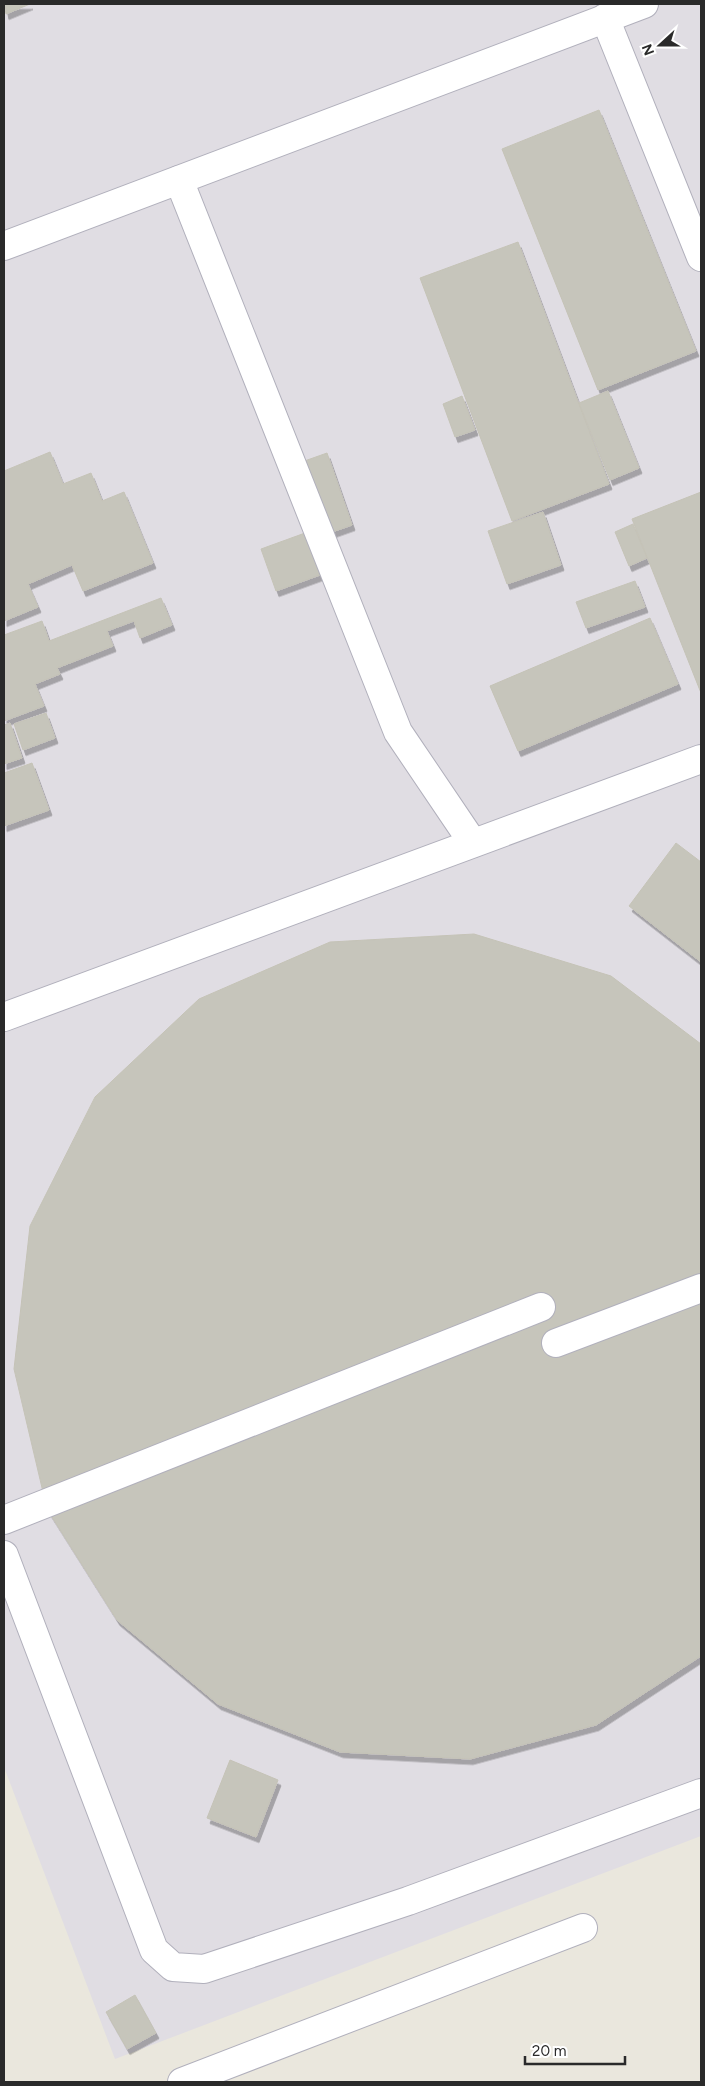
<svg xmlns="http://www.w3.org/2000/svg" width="705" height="2086" font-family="Figtree,sans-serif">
	<defs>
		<filter id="shadow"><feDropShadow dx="3" dy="5.5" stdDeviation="0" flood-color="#0004"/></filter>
	</defs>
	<rect width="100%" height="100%" fill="#eae7dd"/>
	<polygon fill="#e0dde3" points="4,4 701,4 701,1836 115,2059 4,1767"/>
	<g fill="#c6c5bb" stroke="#c5c3b7" filter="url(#shadow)">
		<polygon points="4,4 30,4 6,14"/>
		<polygon points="599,110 696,351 598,390 502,149"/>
		<polygon points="518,242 609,484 512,521 420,278"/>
		<polygon points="608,391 639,468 610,480 579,403"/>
		<polygon points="462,396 475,430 455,437 443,404"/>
		<polygon points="50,452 63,484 91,473 102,501 124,492 153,563 83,591 72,565 28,584 38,607 4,621 4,471"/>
		<polygon points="327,453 352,525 321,536 296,464"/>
		<polygon points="701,492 701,693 632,519"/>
		<polygon points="543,512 561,565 507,584 488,531"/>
		<polygon points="633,524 647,558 629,566 615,532"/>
		<polygon points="305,533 320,575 276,591 261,549"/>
		<polygon points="635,581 645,607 586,628 576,602"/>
		<polygon points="161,598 172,625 140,638 134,621 107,631 113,646 57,668 60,674 35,684 44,706 4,721 4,635 42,621 49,641"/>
		<polygon points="650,618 678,684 518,751 490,686"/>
		<polygon points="46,713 55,738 23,750 14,724"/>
		<polygon points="10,723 22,758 4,764 4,725"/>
		<polygon points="32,763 49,810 4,826 4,773"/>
		<polygon points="676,843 701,862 701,962 629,906"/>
		<polygon points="474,934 611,976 701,1044 701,1656 596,1725 470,1759 340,1752 218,1704 117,1620 47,1509 14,1369 30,1226 95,1097 199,999 330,942"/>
		<polygon points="230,1760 278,1780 256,1837 207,1818"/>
		<polygon points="135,1995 156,2033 127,2049 106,2012"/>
	</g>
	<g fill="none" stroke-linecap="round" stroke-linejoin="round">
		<defs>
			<g id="minor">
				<polyline points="605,18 701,257"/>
				<polyline points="179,180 398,732 473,843"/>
				<polyline points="4,246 644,4"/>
				<polyline points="4,1017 701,759"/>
				<polyline points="556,1343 701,1288"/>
				<polyline points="4,1520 541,1307"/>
				<polyline points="4,1555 154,1950 173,1967 204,1969 408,1901 701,1793"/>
				<polyline points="182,2082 583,1928"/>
			</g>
		</defs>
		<use href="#minor" stroke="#b1b0bc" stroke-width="30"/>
		<use href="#minor" stroke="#fff" stroke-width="28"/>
	</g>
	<rect width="705" height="2086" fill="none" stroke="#2a2a2a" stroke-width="10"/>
	<g transform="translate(660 45) rotate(249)" stroke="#ffffff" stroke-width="4" paint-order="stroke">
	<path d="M0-4L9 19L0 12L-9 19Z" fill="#2a2a2a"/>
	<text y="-8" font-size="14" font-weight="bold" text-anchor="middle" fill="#2a2a2a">N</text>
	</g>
	<path d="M525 2056v8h100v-8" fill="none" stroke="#2a2a2a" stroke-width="2.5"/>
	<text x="532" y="2056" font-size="15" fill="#2a2a2a" stroke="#ffffff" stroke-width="4" paint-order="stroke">20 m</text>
</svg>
